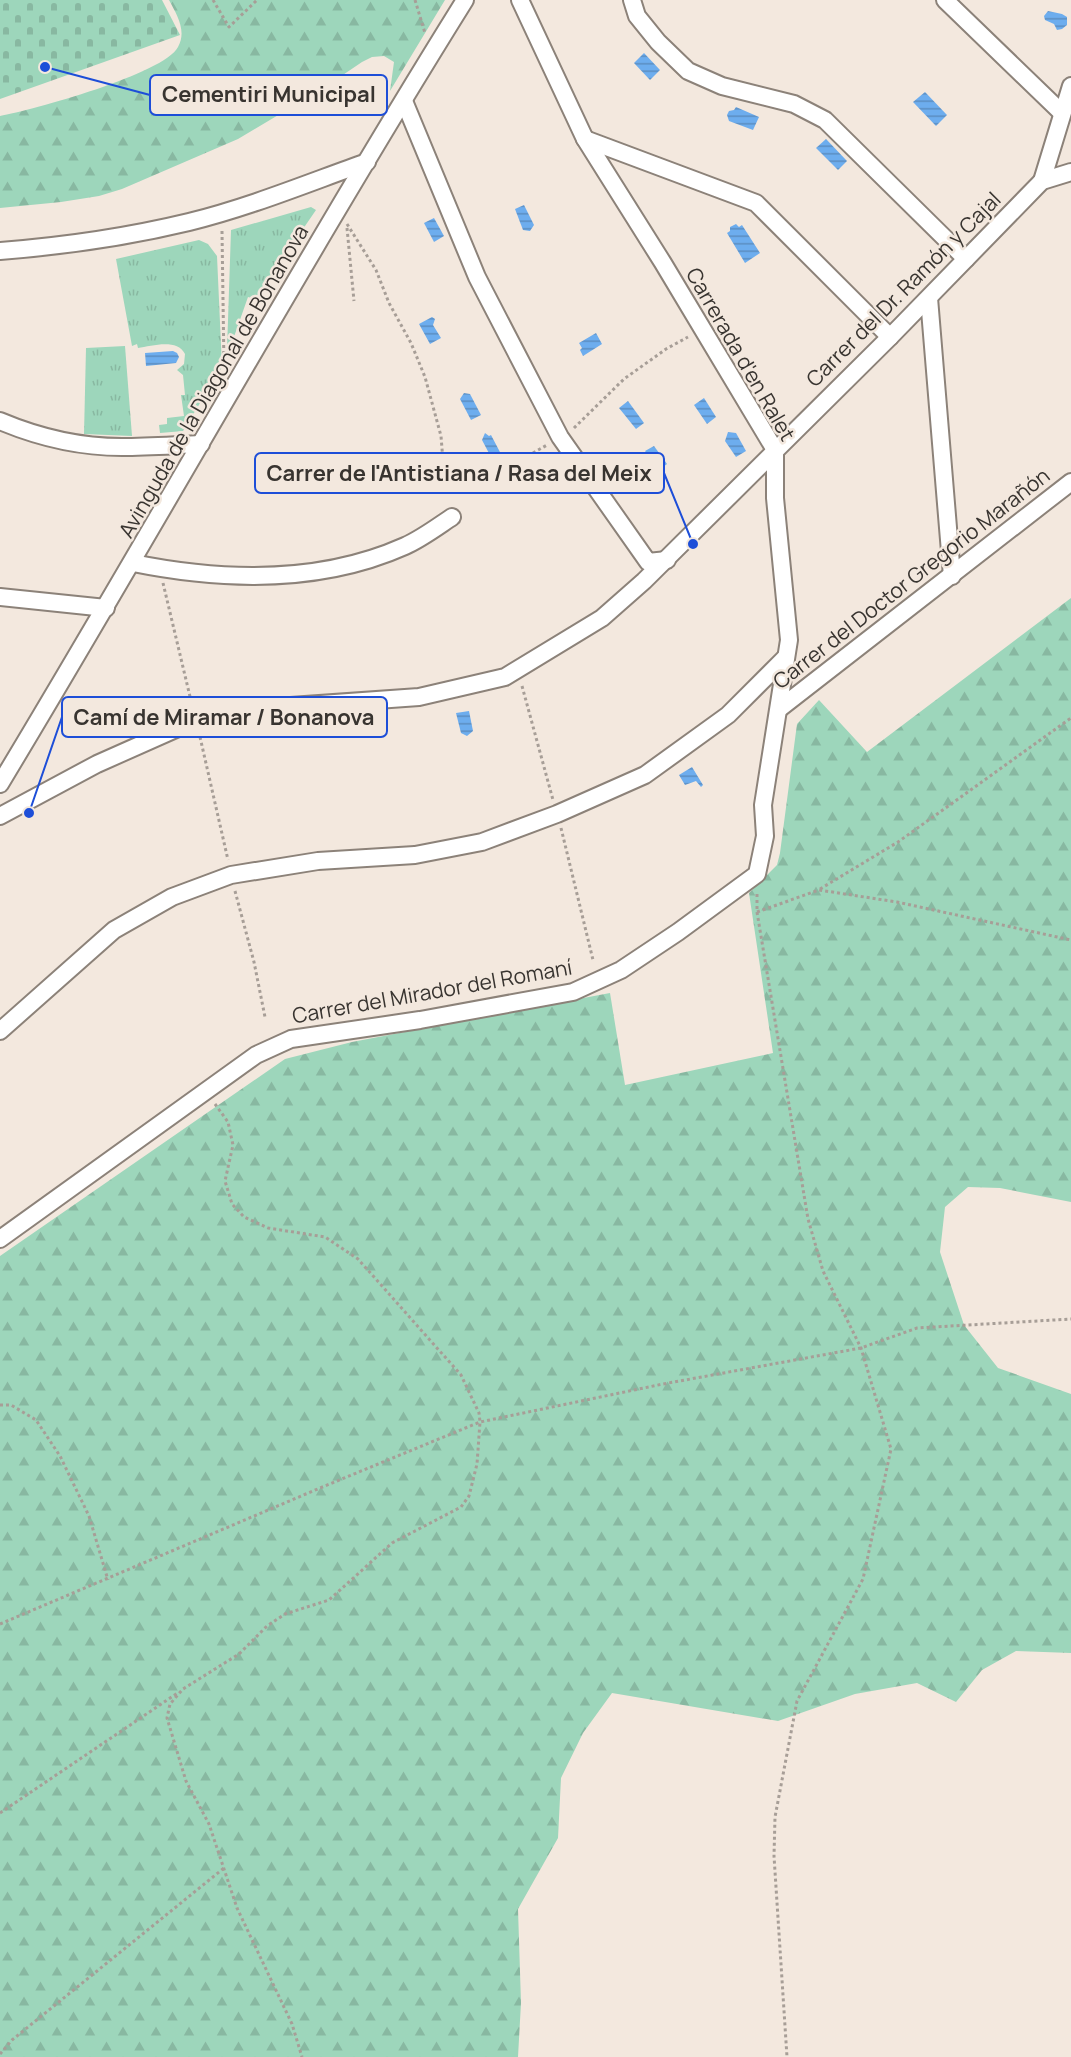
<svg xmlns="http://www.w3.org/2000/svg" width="1071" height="2057" font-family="Manrope,sans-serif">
	<defs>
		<pattern id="grass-tufts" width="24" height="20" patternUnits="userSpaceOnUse" patternTransform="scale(1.5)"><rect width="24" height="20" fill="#9dd6bb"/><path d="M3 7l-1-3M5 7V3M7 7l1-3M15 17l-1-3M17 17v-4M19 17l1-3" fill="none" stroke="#88b8a1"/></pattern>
		<pattern id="forest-firs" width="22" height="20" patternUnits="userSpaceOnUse" patternTransform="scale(1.5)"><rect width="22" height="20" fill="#9dd6bb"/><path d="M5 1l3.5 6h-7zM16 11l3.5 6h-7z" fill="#88b8a1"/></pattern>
		<pattern id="cemetery-stones" width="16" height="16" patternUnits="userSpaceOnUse" patternTransform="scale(1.5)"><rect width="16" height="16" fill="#9dd6bb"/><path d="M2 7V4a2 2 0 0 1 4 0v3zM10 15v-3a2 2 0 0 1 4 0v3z" fill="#88b8a1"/></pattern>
		<pattern id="water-rules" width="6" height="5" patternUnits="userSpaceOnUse" patternTransform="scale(1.5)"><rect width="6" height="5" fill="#6dadee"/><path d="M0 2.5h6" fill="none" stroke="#5b8ec1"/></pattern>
	</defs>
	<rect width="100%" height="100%" fill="#f3e8de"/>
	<g fill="url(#grass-tufts)">
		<polygon points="311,207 316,210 255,299 248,297 229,351 227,350 231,230"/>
		<path d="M 199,240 L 208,244 L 217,256 L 222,367 L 183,431 L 160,433 L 159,425 L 167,424 L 167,418 L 184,416 L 181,395 L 185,395 L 183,375 L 177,370 L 184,364 L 185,354 C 177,338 152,346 138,348 L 137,344 L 132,346 L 116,259 Z"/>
		<polygon points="125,346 132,436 84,434 86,348"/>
	</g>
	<g fill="url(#forest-firs)">
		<path d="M 169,0 L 445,0 L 390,91 L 394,62 L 384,56 L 372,57 L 362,62 L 331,83 L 299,100 L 280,114 L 238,139 L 122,189 L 99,196 L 61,202 L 0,208 L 0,116 C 32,110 164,74 178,47 C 187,31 177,15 169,0 Z"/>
		<polygon points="1071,598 1071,1202 1000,1188 968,1187 945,1207 940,1252 964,1325 998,1368 1071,1394 1071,1653 1016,1651 982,1670 956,1702 917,1683 855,1694 778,1721 612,1693 583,1733 561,1778 558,1838 518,1909 521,2003 518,2057 0,2057 0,1256 285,1059 352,1042 610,993 625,1085 773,1053 749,893 777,865 780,853 797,724 819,700 867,752"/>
	</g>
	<polygon fill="url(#cemetery-stones)" points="0,0 162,0 180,35 0,99"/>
	<g fill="url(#water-rules)">
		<polygon points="1048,11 1062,14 1067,17 1067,25 1062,29 1057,30 1054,24 1045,20 1044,16"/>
		<polygon points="644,53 660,70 650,80 634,63"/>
		<polygon points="925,92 947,115 936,126 913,102"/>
		<polygon points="736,107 759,117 753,130 729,121 727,115 729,111 734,110"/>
		<polygon points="826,139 847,161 838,170 816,148"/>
		<polygon points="524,205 534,225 530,231 523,230 515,209"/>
		<polygon points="434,218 444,236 434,242 424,223"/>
		<polygon points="736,224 739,227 742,225 760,253 745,263 727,233 730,231 730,227"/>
		<polygon points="432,317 435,319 433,325 441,338 430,344 419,324"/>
		<polygon points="596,333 602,344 583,356 580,350 582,348 579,343"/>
		<polygon points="173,351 177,353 179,357 176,363 146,366 145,353"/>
		<polygon points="464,393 470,394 481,415 471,420 460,399"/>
		<polygon points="704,398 716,417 707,424 694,405"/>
		<polygon points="628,401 644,423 636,429 619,408"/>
		<polygon points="728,432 736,433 746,451 736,457 725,441"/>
		<polygon points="485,433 489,436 491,435 501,454 492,459 482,440"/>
		<polygon points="654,446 667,464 659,470 645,451"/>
		<polygon points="469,711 473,731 467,736 461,733 456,713"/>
		<polygon points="692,767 703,785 701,787 696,781 685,785 679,775"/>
	</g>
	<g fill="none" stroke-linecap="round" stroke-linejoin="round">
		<defs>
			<g id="minor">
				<polyline points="632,0 637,16 658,42 688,71 722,86 794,104 825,120 966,259"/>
				<polyline points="945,0 1062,113"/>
				<polyline points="404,101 477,277 560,437 648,562 667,560"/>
				<polyline points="585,139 756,203 890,337"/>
				<polyline points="1042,181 1071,86"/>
				<path d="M 0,251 C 64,246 127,237 189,222 C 250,207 308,183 367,162"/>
				<polyline points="929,298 952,576"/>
				<path d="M 0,421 C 38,437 81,447 122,447 C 148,447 175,445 201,444"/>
				<path d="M 133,563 C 222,581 320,584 405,546 C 421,539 437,527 452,517"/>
				<polyline points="0,597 106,608"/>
				<polyline points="779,709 1071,482"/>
				<path d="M 0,784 C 157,524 304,258 465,0"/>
				<polyline points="0,816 97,764 196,720 249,709 419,697 505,677 602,618 644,581 890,337 1042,181 1071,172"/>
				<polyline points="0,1031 114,930 172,897 231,875 318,861 415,855 482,842 557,814 645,775 728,715 786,657"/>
				<polyline points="0,1239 256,1055 291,1039 420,1020 573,992 621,970 678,932 757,874 765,836 763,805 789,640 775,498 775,450 663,263 585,139 520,0"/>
			</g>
		</defs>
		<use href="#minor" stroke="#8c8279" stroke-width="20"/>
		<g stroke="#a79e97" stroke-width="3" stroke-dasharray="3 3" stroke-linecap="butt">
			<polyline points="213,0 229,27 257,0"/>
			<polyline points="415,0 425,33"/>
			<polyline points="347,224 376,270 389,303 411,343 425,377 441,436 445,486"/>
			<polyline points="347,228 354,301"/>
			<polyline points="222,231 224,367"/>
			<polyline points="574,428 624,379 666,349 688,337"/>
			<polyline points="467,481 477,475 517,462 547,445"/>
			<polyline points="163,583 192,705"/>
			<polyline points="522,686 553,800"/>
			<polyline points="200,737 228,860"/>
			<polyline points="561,828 593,960"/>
			<polyline points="820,889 898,842 1071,718"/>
			<polyline points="235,891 254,962 265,1017"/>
			<polyline points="757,894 757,912 808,1219 823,1271 861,1348 891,1449 863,1579 797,1701 775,1817 774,1856 787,2057"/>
			<polyline points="757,912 819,890 897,902 1071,940"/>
			<polyline points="215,1104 228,1122 233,1145 225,1181 232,1204 244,1217 268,1228 325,1237 358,1259 461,1375 479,1413 480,1422 477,1464 469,1496 461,1507 392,1543 329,1600 285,1614 267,1626 239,1654 183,1689 170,1704 167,1718 186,1781 209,1824 237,1908 292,2024 302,2057"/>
			<polyline points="0,1405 11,1405 36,1420 60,1456 89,1516 108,1580"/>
			<polyline points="0,1624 320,1488 480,1422 663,1384 861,1348 917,1328 1071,1319"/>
			<polyline points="0,1813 179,1692"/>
			<polyline points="0,2054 12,2040 224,1868"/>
		</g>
		<use href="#minor" stroke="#fff" stroke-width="16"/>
	</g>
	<g text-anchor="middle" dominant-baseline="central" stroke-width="5" stroke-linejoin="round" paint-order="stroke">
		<g font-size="21" fill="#383430" stroke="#f3e8de">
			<text transform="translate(903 289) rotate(-45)">Carrer del Dr. Ramón y Cajal</text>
			<text transform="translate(741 354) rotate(60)">Carrerada d'en Ralet</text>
			<text transform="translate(213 381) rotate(-60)">Avinguda de la Diagonal de Bonanova</text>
			<text transform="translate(911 578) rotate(-38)">Carrer del Doctor Gregorio Marañón</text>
			<text transform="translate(432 991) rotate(-10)">Carrer del Mirador del Romaní</text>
		</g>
	</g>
	<path fill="none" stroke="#1d4ed8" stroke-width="2" d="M45 67L150 95M693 544L664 473M29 813L62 717"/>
	<g fill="#1d4ed8" stroke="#f3e8de" stroke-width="2">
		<circle cx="45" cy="67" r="6"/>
		<circle cx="693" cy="544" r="6"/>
		<circle cx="29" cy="813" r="6"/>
	</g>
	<g fill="#f3e8de" stroke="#1d4ed8" stroke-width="2">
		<rect x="150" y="75" width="237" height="40" rx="6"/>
		<rect x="255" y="453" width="409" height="40" rx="6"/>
		<rect x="62" y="697" width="325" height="40" rx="6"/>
	</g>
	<g font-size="22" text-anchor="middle" font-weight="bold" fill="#383430">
		<text x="269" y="102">Cementiri Municipal</text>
		<text x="459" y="481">Carrer de l'Antistiana / Rasa del Meix</text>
		<text x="224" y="725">Camí de Miramar / Bonanova</text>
	</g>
</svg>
